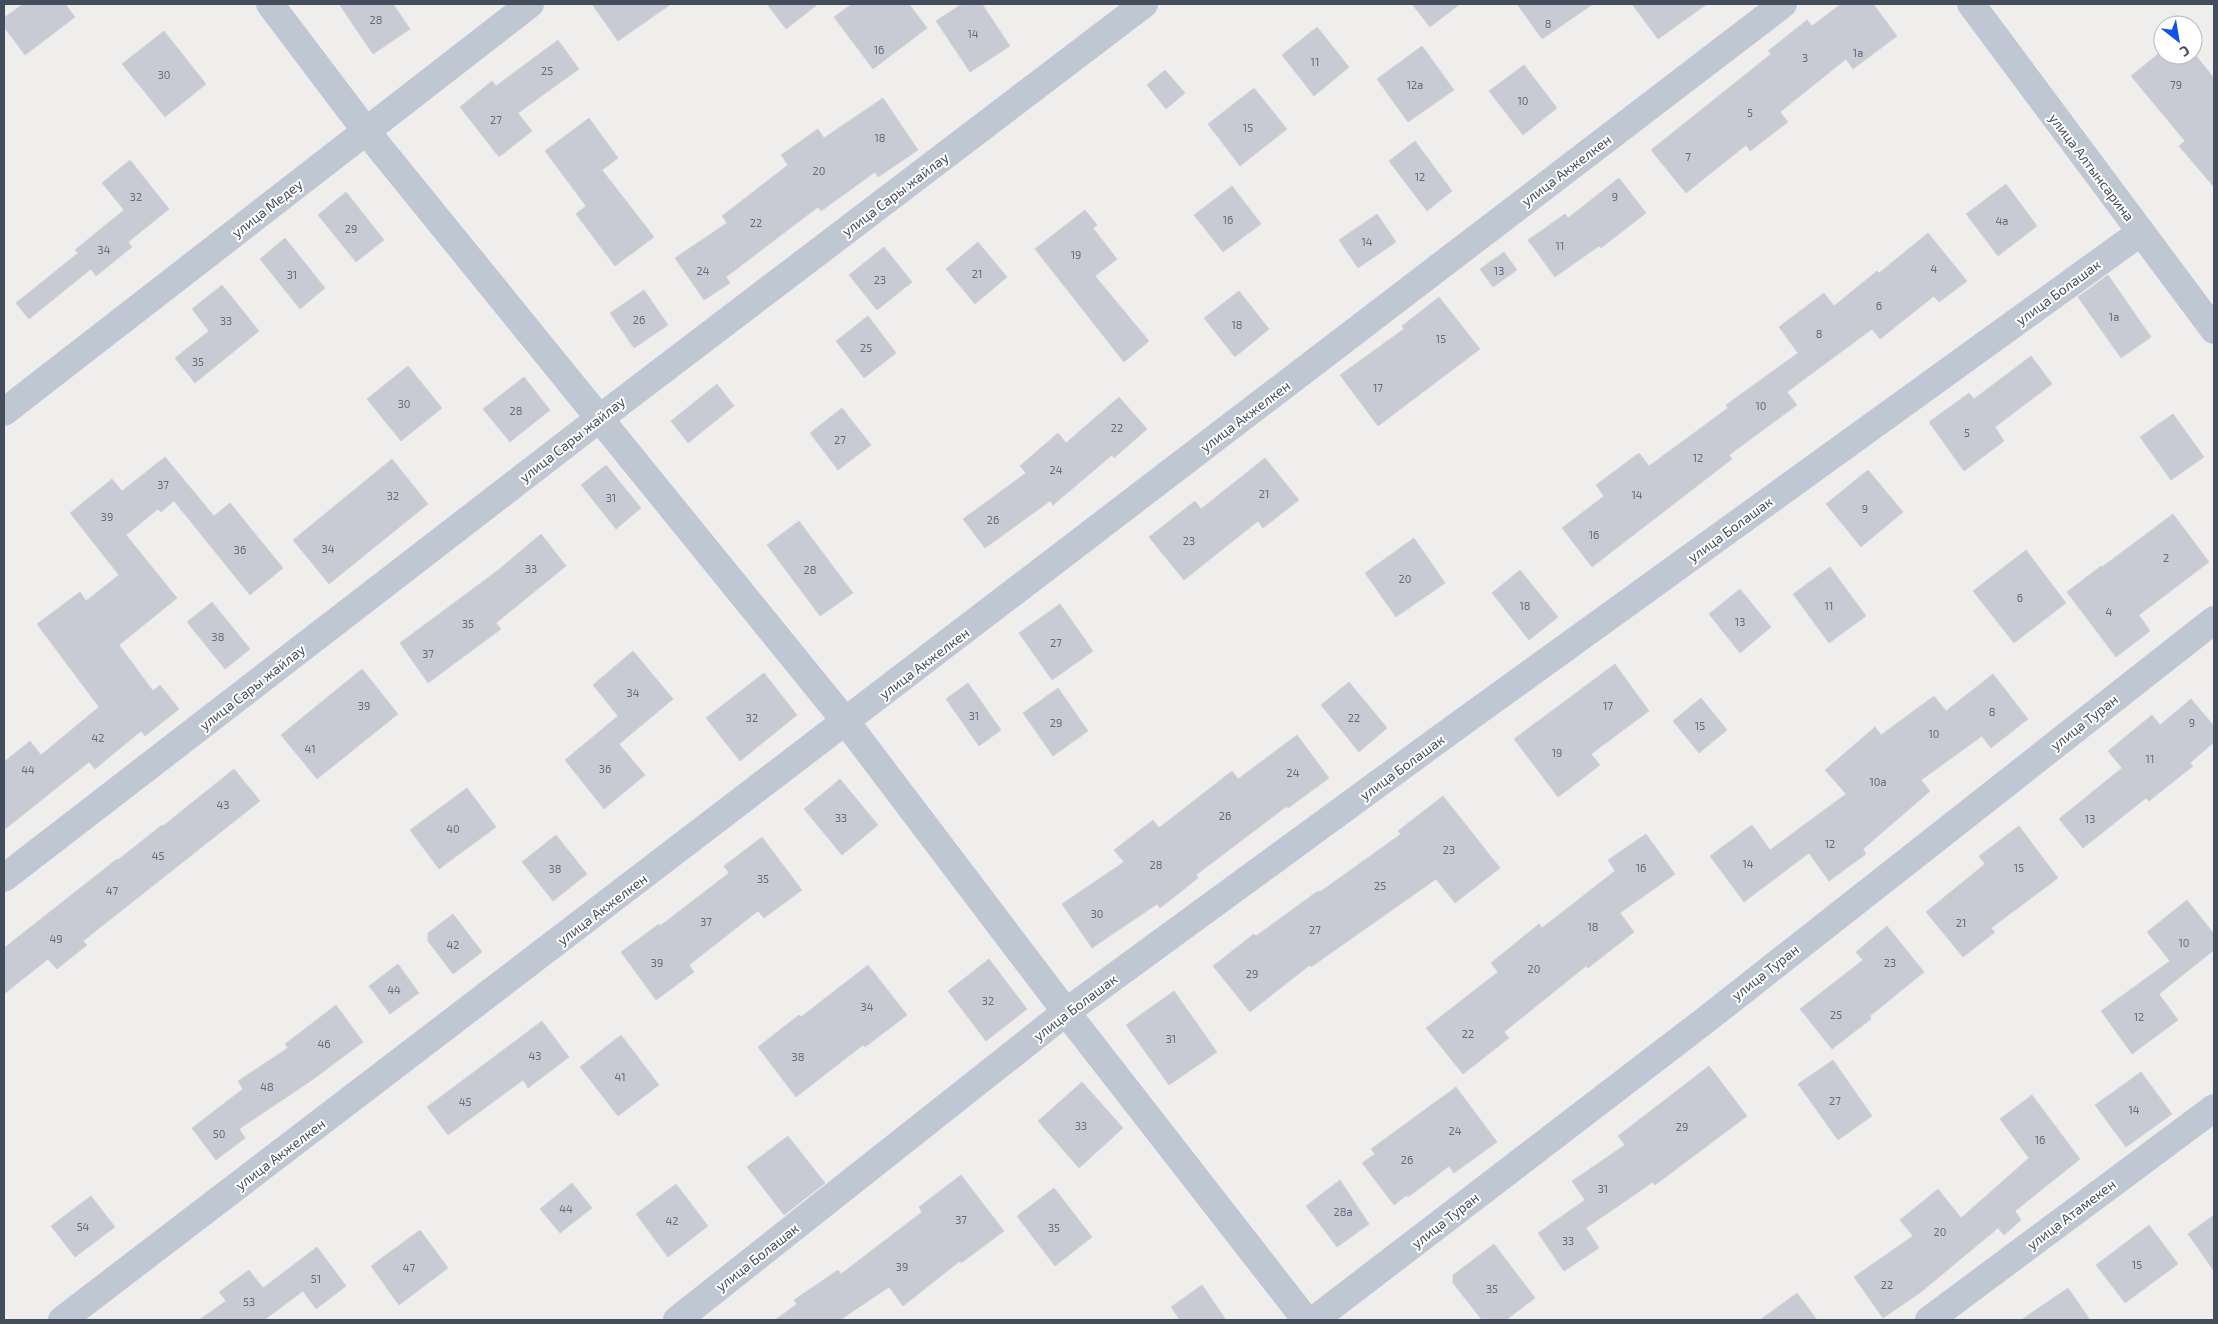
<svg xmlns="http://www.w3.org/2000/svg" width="2218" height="1324" font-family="'Exo 2',sans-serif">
	<rect width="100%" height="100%" fill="#f0eded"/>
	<g fill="#c8cbd3" stroke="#d0d2d9">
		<polygon points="23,4 65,4 75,17 25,55 4,27 4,18"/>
		<polygon points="339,4 393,4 410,29 373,54"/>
		<polygon points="592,4 671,4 618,41"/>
		<polygon points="767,4 818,4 786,29"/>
		<polygon points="852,4 909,4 927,28 873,69 834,17"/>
		<polygon points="962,4 982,4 1010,46 970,72 936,21"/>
		<polygon points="1412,4 1460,4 1430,27"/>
		<polygon points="1517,4 1593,4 1542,39"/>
		<polygon points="1632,4 1707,4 1658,39"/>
		<polygon points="1841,4 1873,4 1897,36 1853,69 1846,59 1780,112 1788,122 1750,151 1746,145 1686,193 1651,150 1771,54 1768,51 1807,20 1812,26"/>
		<polygon points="1317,27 1349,67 1314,96 1282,55"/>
		<polygon points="164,31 206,84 165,117 122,64"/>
		<polygon points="558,40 579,69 518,113 532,131 499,157 460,107 492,81 496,86"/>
		<polygon points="1422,46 1454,90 1408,122 1377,79"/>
		<polygon points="2163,50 2163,55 2193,55 2193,52 2214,78 2214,187 2179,146 2185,141 2131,76"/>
		<polygon points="1524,65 1557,108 1523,135 1489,91"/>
		<polygon points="1165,70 1185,93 1166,109 1147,85"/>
		<polygon points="1254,88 1287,129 1240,166 1208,124"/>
		<polygon points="883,98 918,150 878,177 875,172 821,211 818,207 726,277 730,283 704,300 675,258 727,223 722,216 788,165 781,155 818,129 824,138"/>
		<polygon points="589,118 618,158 602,170 654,237 615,266 576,214 586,206 545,151"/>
		<polygon points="1415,141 1452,191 1427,211 1389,161"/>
		<polygon points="130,160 169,209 128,242 132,247 96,276 91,269 29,319 16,303 78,253 75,250 124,210 102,183"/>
		<polygon points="1619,178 1646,213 1601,248 1599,246 1555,277 1528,240 1565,214 1568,218"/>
		<polygon points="2006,184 2037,226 1998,256 1966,214"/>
		<polygon points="1232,186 1261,224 1223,252 1194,215"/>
		<polygon points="346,192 384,240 356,262 318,215"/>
		<polygon points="1085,210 1097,225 1093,228 1117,259 1095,276 1149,341 1124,362 1035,249"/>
		<polygon points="1377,214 1396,242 1358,268 1339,240"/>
		<polygon points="1928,233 1967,281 1939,302 1934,296 1880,339 1872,329 1787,392 1797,405 1729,455 1732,459 1592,567 1562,528 1604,496 1596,485 1639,453 1649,466 1728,408 1726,405 1798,353 1779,327 1824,293 1834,306 1877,271 1879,273"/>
		<polygon points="285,238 325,288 300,309 260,259"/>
		<polygon points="978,242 1007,277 975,304 946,269"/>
		<polygon points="884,247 912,282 877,310 849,275"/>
		<polygon points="1504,252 1517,270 1493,287 1480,269"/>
		<polygon points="2108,275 2151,337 2121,358 2078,297"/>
		<polygon points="222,285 259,331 195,383 175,358 209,331 192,309"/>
		<polygon points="644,290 668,325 634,348 610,313"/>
		<polygon points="1239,291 1269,329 1235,357 1204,318"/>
		<polygon points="1439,297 1480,349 1378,426 1340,375 1404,329 1402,326"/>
		<polygon points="868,316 896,353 864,378 836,341"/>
		<polygon points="2031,356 2052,384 1995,427 2004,441 1964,471 1929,422 1969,393 1974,399"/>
		<polygon points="408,366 442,408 401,441 367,399"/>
		<polygon points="524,377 550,410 510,442 483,409"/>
		<polygon points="717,384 734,406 688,443 671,421"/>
		<polygon points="1119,397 1147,429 1114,458 1112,455 1053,505 1050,501 985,548 963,519 1026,473 1020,466 1058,433 1066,443"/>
		<polygon points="842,408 871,445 838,470 810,433"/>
		<polygon points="2173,414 2204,457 2171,480 2140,437"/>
		<polygon points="165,457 214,516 230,503 283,568 250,595 174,501 161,512 158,509 126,535 177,598 119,645 153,691 160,685 179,709 145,736 141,731 95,769 89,762 4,830 4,762 30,741 41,755 99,707 37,624 80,592 86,601 119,575 70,513 112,479 122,491"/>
		<polygon points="1265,458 1299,500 1263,528 1258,521 1184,580 1149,537 1195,501 1201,509"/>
		<polygon points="392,459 428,504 329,584 293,540"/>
		<polygon points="606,465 641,508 616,529 581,485"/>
		<polygon points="1868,470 1903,512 1861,547 1826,504"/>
		<polygon points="2173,514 2209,562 2139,615 2150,631 2116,657 2067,592 2101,566 2102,567"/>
		<polygon points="799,521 853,593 820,616 767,545"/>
		<polygon points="541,534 566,566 496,623 501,629 428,683 400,643 497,571"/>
		<polygon points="1414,538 1445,583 1396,617 1365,573"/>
		<polygon points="2026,550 2066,603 2014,643 1973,591"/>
		<polygon points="1830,567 1866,616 1829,643 1793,594"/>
		<polygon points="1520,570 1558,617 1529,640 1492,593"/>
		<polygon points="1740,589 1771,627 1740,653 1709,614"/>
		<polygon points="212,602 250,649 225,669 187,622"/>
		<polygon points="1060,604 1093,651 1052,680 1019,633"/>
		<polygon points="633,651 673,699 619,744 645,775 604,809 565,760 618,716 593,685"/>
		<polygon points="1615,664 1649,711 1591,754 1600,765 1558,797 1514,739"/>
		<polygon points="362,669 398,714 317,779 281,735"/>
		<polygon points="764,673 797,715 740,761 706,718"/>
		<polygon points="1993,674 2028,719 1991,748 1982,736 1921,780 1930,791 1863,849 1866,854 1829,881 1809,853 1744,902 1710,856 1752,825 1770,850 1846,794 1825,770 1875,727 1881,735 1934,696 1946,711"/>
		<polygon points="1349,682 1387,728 1359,752 1321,705"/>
		<polygon points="968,683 1001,730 979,746 946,699"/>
		<polygon points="1058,688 1088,731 1053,756 1023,713"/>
		<polygon points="1701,698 1727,730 1699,753 1673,721"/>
		<polygon points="2191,699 2214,726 2214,742 2190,763 2193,766 2149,801 2146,798 2083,848 2059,819 2122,768 2108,751 2152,715 2160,725"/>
		<polygon points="1297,735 1329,778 1288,808 1287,806 1196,875 1198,878 1160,908 1157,904 1092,948 1062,904 1124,862 1114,850 1153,820 1159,828 1232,771 1238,779"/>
		<polygon points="234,769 260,801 83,941 87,945 57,969 48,959 4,994 4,948 117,859 118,860 162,825 163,826"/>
		<polygon points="840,779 878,825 842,855 804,809"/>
		<polygon points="467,788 496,827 439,869 410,830"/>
		<polygon points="1443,796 1500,868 1455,903 1436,879 1311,967 1310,965 1250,1012 1213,966 1254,934 1256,936 1318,891 1320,892 1401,834 1398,831"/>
		<polygon points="2019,826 2058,878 1991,928 1995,932 1963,957 1926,912 1985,864 1979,856"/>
		<polygon points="1646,834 1675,874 1620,913 1634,932 1588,968 1586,966 1504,1032 1509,1038 1463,1074 1426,1028 1498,972 1491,963 1539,924 1542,928 1615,871 1608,860"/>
		<polygon points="556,835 587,874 553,901 522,862"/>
		<polygon points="762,837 802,890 764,918 758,911 689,965 694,972 656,1000 621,952 659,924 660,926 729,873 724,866"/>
		<polygon points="2187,900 2214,934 2214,950 2159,994 2178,1020 2132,1054 2101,1011 2170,961 2147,932"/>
		<polygon points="453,914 482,952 453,974 428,941 428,933"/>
		<polygon points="1887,926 1924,972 1870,1016 1871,1019 1832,1049 1800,1009 1863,960 1856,952"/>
		<polygon points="989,959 1027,1009 986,1041 948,991"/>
		<polygon points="398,964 419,993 390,1014 369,986"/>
		<polygon points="868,965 907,1015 865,1047 863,1045 796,1097 758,1047 799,1015 801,1017"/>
		<polygon points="1174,991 1217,1052 1169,1085 1126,1025"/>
		<polygon points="336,1005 363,1042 312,1080 239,1129 245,1138 216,1160 192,1128 243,1089 238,1081 288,1048 285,1044"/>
		<polygon points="542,1021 569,1057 528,1088 523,1080 448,1135 427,1107"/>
		<polygon points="621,1035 659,1085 618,1116 580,1067"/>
		<polygon points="1833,1060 1872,1116 1838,1140 1798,1084"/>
		<polygon points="1709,1066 1747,1116 1655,1185 1653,1182 1586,1228 1599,1248 1564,1271 1538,1233 1585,1200 1572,1181 1625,1145 1618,1136"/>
		<polygon points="2141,1072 2172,1114 2126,1147 2095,1105"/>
		<polygon points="1082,1082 1123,1128 1079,1168 1038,1121"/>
		<polygon points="1456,1087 1497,1142 1454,1173 1449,1166 1408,1197 1407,1195 1394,1205 1362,1163 1375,1154 1371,1149"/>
		<polygon points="2032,1095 2080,1159 2015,1211 2021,1220 2004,1235 1998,1228 1921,1292 1883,1318 1854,1277 1913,1236 1900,1220 1938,1189 1961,1218 2029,1158 2000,1119"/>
		<polygon points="788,1136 825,1183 784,1215 747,1167"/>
		<polygon points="961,1175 1004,1231 961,1263 960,1261 903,1306 889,1287 840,1320 775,1320 797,1304 794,1300 838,1270 841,1274 922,1212 919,1207"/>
		<polygon points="1340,1180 1369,1224 1337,1247 1306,1206"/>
		<polygon points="572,1183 592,1208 560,1233 540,1209"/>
		<polygon points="676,1184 708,1226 668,1257 636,1214"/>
		<polygon points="1054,1188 1092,1237 1055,1266 1017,1216"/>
		<polygon points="91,1196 115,1227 75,1257 51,1226"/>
		<polygon points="2214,1215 2214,1271 2188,1234"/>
		<polygon points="2149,1225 2178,1264 2125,1303 2096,1265"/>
		<polygon points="420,1230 448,1268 399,1305 371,1266"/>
		<polygon points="1494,1244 1535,1298 1506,1320 1482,1320 1453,1283 1453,1275"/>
		<polygon points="317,1247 346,1286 316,1309 303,1291 264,1320 199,1320 226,1301 219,1292 249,1270 263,1288"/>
		<polygon points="1202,1285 1226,1320 1180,1320 1171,1307"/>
		<polygon points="2068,1288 2090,1320 2021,1320"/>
		<polygon points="1797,1293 1817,1320 1760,1320"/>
	</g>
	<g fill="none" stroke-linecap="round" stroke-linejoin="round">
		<g stroke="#bfc7d3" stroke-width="28">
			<polyline points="270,4 366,131 846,722 1066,1012 1306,1320"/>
			<polyline points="1971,4 2214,330"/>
			<polyline points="4,412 530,4"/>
			<polyline points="4,878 600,418 1144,4"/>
			<polyline points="62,1320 1783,4"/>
			<polyline points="677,1320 1066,1012 1453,729 2141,232"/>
			<polyline points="1314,1320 1703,1022 2214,620"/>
			<polyline points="1929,1320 2214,1108"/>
		</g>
	</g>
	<g text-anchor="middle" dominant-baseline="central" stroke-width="4" stroke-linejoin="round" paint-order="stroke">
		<g font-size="11" fill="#656c79">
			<text x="376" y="19">28</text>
			<text x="1548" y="23">8</text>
			<text x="973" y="33">14</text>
			<text x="879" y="49">16</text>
			<text x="1858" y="52">1а</text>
			<text x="1805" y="57">3</text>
			<text x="1315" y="61">11</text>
			<text x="547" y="70">25</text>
			<text x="164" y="74">30</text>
			<text x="1415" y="84">12а</text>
			<text x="2176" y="84">79</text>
			<text x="1523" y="100">10</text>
			<text x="1750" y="112">5</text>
			<text x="496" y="119">27</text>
			<text x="1248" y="127">15</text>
			<text x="880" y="137">18</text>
			<text x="1688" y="156">7</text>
			<text x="819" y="170">20</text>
			<text x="1420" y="176">12</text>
			<text x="136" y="196">32</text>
			<text x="1615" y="196">9</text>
			<text x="1228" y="219">16</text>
			<text x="2002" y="220">4а</text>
			<text x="756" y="222">22</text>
			<text x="351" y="228">29</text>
			<text x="1367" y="241">14</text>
			<text x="1560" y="245">11</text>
			<text x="104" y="249">34</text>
			<text x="1076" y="254">19</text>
			<text x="1934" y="268">4</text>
			<text x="703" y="270">24</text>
			<text x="1499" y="270">13</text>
			<text x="977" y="273">21</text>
			<text x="292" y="274">31</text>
			<text x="880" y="279">23</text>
			<text x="1879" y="305">6</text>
			<text x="2114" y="316">1а</text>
			<text x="639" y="319">26</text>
			<text x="226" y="320">33</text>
			<text x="1237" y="324">18</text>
			<text x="1819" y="333">8</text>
			<text x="1441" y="338">15</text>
			<text x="866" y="347">25</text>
			<text x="198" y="361">35</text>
			<text x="1378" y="387">17</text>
			<text x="404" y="403">30</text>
			<text x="1761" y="405">10</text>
			<text x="516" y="410">28</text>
			<text x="1117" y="427">22</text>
			<text x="1967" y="432">5</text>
			<text x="840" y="439">27</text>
			<text x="1698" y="457">12</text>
			<text x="1056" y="469">24</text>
			<text x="163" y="484">37</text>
			<text x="1264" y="493">21</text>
			<text x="1637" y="494">14</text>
			<text x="393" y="495">32</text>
			<text x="611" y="497">31</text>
			<text x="1865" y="508">9</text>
			<text x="107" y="516">39</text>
			<text x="993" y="519">26</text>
			<text x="1594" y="534">16</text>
			<text x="1189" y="540">23</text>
			<text x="328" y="548">34</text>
			<text x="240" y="549">36</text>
			<text x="2166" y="557">2</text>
			<text x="531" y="568">33</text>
			<text x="810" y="569">28</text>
			<text x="1405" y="578">20</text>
			<text x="2020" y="597">6</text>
			<text x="1525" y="605">18</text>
			<text x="1829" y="605">11</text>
			<text x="2109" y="611">4</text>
			<text x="1740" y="621">13</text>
			<text x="468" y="623">35</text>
			<text x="218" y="636">38</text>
			<text x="1056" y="642">27</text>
			<text x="428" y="653">37</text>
			<text x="633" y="692">34</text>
			<text x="364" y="705">39</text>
			<text x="1608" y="705">17</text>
			<text x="1992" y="711">8</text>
			<text x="974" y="715">31</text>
			<text x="752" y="717">32</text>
			<text x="1354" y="717">22</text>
			<text x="1056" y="722">29</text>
			<text x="2192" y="722">9</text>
			<text x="1700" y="725">15</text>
			<text x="1934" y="733">10</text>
			<text x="98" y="737">42</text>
			<text x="310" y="748">41</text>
			<text x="1557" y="752">19</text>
			<text x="2150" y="758">11</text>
			<text x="605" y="768">36</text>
			<text x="28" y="769">44</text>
			<text x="1293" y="772">24</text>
			<text x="1878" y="781">10а</text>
			<text x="223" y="804">43</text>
			<text x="1225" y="815">26</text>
			<text x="841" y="817">33</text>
			<text x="2090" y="818">13</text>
			<text x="453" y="828">40</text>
			<text x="1830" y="843">12</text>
			<text x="1449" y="849">23</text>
			<text x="158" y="855">45</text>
			<text x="1748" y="863">14</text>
			<text x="1156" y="864">28</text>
			<text x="1641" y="867">16</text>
			<text x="2019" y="867">15</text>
			<text x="555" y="868">38</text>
			<text x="763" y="878">35</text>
			<text x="1380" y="885">25</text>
			<text x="112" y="890">47</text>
			<text x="1097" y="913">30</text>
			<text x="706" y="921">37</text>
			<text x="1961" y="922">21</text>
			<text x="1593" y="926">18</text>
			<text x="1315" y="929">27</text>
			<text x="56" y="938">49</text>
			<text x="2184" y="942">10</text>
			<text x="453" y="944">42</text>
			<text x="657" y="962">39</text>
			<text x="1890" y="962">23</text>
			<text x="1534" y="968">20</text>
			<text x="1252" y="973">29</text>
			<text x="394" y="989">44</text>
			<text x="988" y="1000">32</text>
			<text x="867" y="1006">34</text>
			<text x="1836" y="1014">25</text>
			<text x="2139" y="1016">12</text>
			<text x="1468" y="1033">22</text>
			<text x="1171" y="1038">31</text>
			<text x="324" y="1043">46</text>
			<text x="535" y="1055">43</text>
			<text x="798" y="1056">38</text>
			<text x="620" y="1076">41</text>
			<text x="267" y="1086">48</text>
			<text x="1835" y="1100">27</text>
			<text x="465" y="1101">45</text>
			<text x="2134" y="1109">14</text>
			<text x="1081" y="1125">33</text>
			<text x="1682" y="1126">29</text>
			<text x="1455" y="1130">24</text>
			<text x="219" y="1133">50</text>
			<text x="2040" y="1139">16</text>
			<text x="1407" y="1159">26</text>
			<text x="1603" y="1188">31</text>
			<text x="566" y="1208">44</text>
			<text x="1343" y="1211">28а</text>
			<text x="961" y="1219">37</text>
			<text x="672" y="1220">42</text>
			<text x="83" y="1226">54</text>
			<text x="1054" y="1227">35</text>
			<text x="1940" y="1231">20</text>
			<text x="1568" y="1240">33</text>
			<text x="2137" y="1264">15</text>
			<text x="902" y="1266">39</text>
			<text x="409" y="1267">47</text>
			<text x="316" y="1278">51</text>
			<text x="1887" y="1284">22</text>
			<text x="1492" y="1288">35</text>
			<text x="249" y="1301">53</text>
		</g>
		<g font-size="14" fill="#444d5b" stroke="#fff">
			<text transform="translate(2092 167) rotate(53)">улица Алтынсарина</text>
			<text transform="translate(1566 170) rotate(-37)">улица Акжелкен</text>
			<text transform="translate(895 194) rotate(-37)">улица Сары жайлау</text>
			<text transform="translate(267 208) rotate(-38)">улица Медеу</text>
			<text transform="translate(2058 292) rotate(-36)">улица Болашак</text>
			<text transform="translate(1245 416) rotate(-37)">улица Акжелкен</text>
			<text transform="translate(572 439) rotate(-38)">улица Сары жайлау</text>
			<text transform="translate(1730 529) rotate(-36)">улица Болашак</text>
			<text transform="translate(924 663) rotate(-37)">улица Акжелкен</text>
			<text transform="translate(252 687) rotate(-38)">улица Сары жайлау</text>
			<text transform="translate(2084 722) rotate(-38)">улица Туран</text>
			<text transform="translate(1402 767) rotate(-36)">улица Болашак</text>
			<text transform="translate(602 909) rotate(-37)">улица Акжелкен</text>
			<text transform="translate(1765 972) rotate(-38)">улица Туран</text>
			<text transform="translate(1075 1007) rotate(-37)">улица Болашак</text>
			<text transform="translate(280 1154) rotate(-37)">улица Акжелкен</text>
			<text transform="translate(2071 1214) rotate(-37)">улица Атамекен</text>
			<text transform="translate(1445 1220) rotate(-38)">улица Туран</text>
			<text transform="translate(757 1257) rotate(-38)">улица Болашак</text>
		</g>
	</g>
	<rect width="2218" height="1324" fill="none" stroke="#444d5b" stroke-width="10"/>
	<g transform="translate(2178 40) rotate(149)"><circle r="24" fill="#ffffff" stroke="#b4b8bd"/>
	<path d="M0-4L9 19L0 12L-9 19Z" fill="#1051e7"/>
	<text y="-8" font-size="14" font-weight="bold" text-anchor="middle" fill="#444d5b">С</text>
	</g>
</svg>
